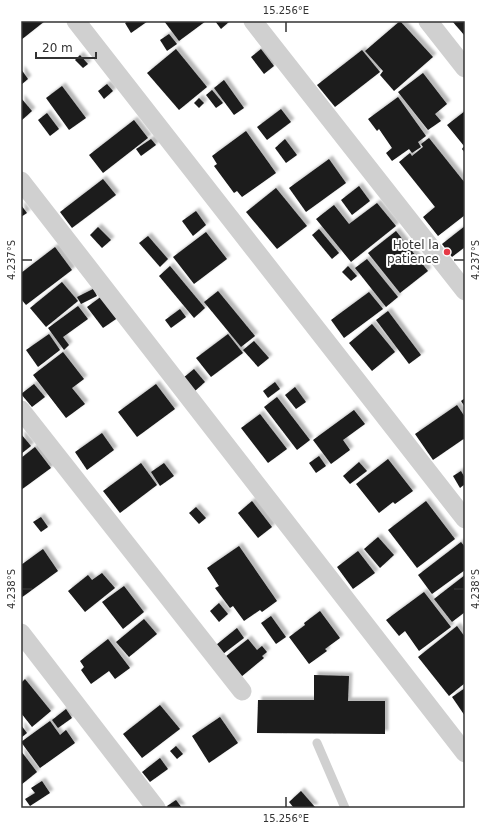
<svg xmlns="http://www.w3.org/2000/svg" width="486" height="829" font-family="'DejaVu Sans',sans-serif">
	<defs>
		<filter id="shadow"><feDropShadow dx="3.5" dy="-3.5" stdDeviation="1" flood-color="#0004"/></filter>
	</defs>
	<rect width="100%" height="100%" fill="#fff"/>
	<g fill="#1a1a1a" filter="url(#shadow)">
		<polygon points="21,21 45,21 21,40"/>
		<polygon points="128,21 148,21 131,33 125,23"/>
		<polygon points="164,21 206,21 179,41"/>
		<polygon points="215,21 230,21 221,29"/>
		<polygon points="400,21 433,57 394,91 380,75 383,71 365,51"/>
		<polygon points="452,21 465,21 465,36"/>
		<polygon points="169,34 177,44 167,51 160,40"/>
		<polygon points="176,49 207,87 179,110 147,73"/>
		<polygon points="261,49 274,66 264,74 251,57"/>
		<polygon points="362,50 380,72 335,107 317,85"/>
		<polygon points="80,55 88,64 83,68 75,60"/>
		<polygon points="21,69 28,79 21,85"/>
		<polygon points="423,73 447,104 435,114 441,121 428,130 398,92"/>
		<polygon points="224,80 244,108 234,115 214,88"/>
		<polygon points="107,84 113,91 104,99 98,91"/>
		<polygon points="62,86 86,118 69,130 46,98"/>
		<polygon points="212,90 223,103 216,108 206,95"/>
		<polygon points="398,97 426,136 418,142 421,147 412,153 409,149 392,161 386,153 392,148 379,129 377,131 368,119"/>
		<polygon points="21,98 32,111 21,121"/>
		<polygon points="199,98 204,103 199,108 194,103"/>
		<polygon points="281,109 291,122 267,140 257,127"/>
		<polygon points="465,111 465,153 462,149 464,146 447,125"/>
		<polygon points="47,113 59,129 50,136 38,120"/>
		<polygon points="134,120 148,138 103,173 89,155"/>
		<polygon points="246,131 276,173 242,197 237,191 234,193 214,166 217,164 212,156"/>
		<polygon points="429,138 465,183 465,215 438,236 423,217 435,207 399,162 410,153 412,156 423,147 421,144"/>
		<polygon points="151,139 156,145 141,156 136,149"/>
		<polygon points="285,139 297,155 286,163 275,148"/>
		<polygon points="329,159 346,183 306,212 289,188"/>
		<polygon points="103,179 116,195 72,228 60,212"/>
		<polygon points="359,186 370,201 352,215 341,200"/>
		<polygon points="276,188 307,226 277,249 246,212"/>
		<polygon points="377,203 396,226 351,262 316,219 334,205 349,224"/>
		<polygon points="21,205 27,213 21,217"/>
		<polygon points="196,211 206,225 193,236 182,221"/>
		<polygon points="465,226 465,247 452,257 442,244"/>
		<polygon points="98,227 111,240 102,248 90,235"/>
		<polygon points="319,229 339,253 332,259 312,235"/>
		<polygon points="396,231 428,271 400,293 368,253"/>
		<polygon points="206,232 227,259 194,284 173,257"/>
		<polygon points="148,236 168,259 160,267 139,243"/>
		<polygon points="55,247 72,270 26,305 21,299 21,273"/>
		<polygon points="367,259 398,297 386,307 355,268"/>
		<polygon points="170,266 205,308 194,318 159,276"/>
		<polygon points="348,266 357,276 351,281 342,272"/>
		<polygon points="62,282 78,301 46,327 30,308"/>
		<polygon points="93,289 97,296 81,304 77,297"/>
		<polygon points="218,291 255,336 241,347 204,302"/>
		<polygon points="369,292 383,309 344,338 331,320"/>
		<polygon points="102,296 119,317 103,328 87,307"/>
		<polygon points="78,306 88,319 63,337 69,345 64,350 48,328"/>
		<polygon points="180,309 186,317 171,328 165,320"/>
		<polygon points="388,311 421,355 409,364 376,320"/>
		<polygon points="372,324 395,352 372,371 349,343"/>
		<polygon points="49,334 60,350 38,367 26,350"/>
		<polygon points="228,334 243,353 211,377 196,358"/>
		<polygon points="254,341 269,358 258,367 243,350"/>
		<polygon points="63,352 84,379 72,388 85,404 66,418 33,375"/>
		<polygon points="194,369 205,382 195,391 183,378"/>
		<polygon points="275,382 280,389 268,398 263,391"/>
		<polygon points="34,384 45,397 32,407 21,394"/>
		<polygon points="156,384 175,409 137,437 118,412"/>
		<polygon points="295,387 306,402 296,409 285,395"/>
		<polygon points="277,397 310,440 297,450 264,407"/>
		<polygon points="465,398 465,407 461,401"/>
		<polygon points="457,405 465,417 465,438 433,460 415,434"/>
		<polygon points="354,410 365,424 343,440 350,450 331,464 313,440"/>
		<polygon points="260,414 287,449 268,463 241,428"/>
		<polygon points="102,433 114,450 87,470 75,452"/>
		<polygon points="21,434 31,446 21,454"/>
		<polygon points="35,447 51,468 21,490 21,458"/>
		<polygon points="319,456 326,466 316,473 309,463"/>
		<polygon points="388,459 413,491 395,504 393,502 379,513 356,484"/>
		<polygon points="359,462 367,471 350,484 343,476"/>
		<polygon points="141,463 157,485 120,513 103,491"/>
		<polygon points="164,463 174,476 160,486 151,472"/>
		<polygon points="461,471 465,478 465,484 460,488 453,476"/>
		<polygon points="252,501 272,527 258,538 238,513"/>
		<polygon points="426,501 455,539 417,568 388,530"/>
		<polygon points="196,507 206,518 199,524 189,513"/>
		<polygon points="41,517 48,527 41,532 33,522"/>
		<polygon points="378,537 394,555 380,568 364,549"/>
		<polygon points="461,542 465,547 465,570 432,594 418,575"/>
		<polygon points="239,546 277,601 262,612 260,610 244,621 233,606 230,608 215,588 219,586 207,568"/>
		<polygon points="43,549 58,571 21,598 21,565"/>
		<polygon points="358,551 375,573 353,589 337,567"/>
		<polygon points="102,573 115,588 85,612 68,591 88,575 92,580"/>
		<polygon points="465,575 465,612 452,622 434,599"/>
		<polygon points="124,586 144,612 123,629 102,602"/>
		<polygon points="424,592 451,627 419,651 405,631 399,636 386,620"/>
		<polygon points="219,603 228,614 219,622 210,611"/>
		<polygon points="320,611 340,638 325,649 327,651 309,664 289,637 305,625 304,623"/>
		<polygon points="271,616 286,637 276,644 261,623"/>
		<polygon points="144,619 157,634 129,657 116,642"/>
		<polygon points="457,626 465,637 465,683 449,696 418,657"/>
		<polygon points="237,628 244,638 223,654 216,645"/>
		<polygon points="108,639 130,668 115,679 109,671 91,684 81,670 84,667 80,661"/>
		<polygon points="248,639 257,650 262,646 267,652 262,656 264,658 241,677 225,657"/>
		<polygon points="314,675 349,676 348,701 385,701 385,734 257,733 258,700 314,700"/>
		<polygon points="25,679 51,711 32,727 21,713 21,683"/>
		<polygon points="465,688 465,716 452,697"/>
		<polygon points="160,705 180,729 142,758 123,734"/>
		<polygon points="66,709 72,718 58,728 52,720"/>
		<polygon points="220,717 238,743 209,763 192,736"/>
		<polygon points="50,721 60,735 66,730 75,743 40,768 21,742"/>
		<polygon points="21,725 27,733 21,738"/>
		<polygon points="176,746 183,754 177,759 170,751"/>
		<polygon points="21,751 37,772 21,785"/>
		<polygon points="160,758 168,769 150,782 142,772"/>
		<polygon points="42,781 50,793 30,806 25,799 35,793 31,788"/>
		<polygon points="301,791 315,807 313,808 294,808 289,802"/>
		<polygon points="176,800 182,808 168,808 167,806"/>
	</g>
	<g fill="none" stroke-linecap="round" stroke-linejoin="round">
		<polyline stroke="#d0d0d0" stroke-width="9" points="317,743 345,808"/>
		<g stroke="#d0d0d0" stroke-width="19">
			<polyline points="76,21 465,519"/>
			<polyline points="253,21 465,291"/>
			<polyline points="428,21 465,68"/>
			<polyline points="21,181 465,753"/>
			<polyline points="21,410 242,691"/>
			<polyline points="21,633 156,808"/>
		</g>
	</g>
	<path fill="none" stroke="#333" stroke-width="1.5" d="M 286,22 L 286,32M 22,260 L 32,260M 454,260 L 464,260M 22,589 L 32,589M 454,589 L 464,589M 286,797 L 286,807"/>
	<circle fill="#e63946" stroke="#fff" stroke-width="1.5" cx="447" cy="252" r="4"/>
	<g text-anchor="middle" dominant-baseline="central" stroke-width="4" stroke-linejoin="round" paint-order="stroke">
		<g font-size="12" fill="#333" stroke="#fff" text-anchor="end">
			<text x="439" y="245">Hotel la<tspan x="439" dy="14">patience</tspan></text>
		</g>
	</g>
	<rect width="486" height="829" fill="none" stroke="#ffffff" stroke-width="44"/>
	<path d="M36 52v6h60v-6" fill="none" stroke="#333333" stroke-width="2"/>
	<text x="42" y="52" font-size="12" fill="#333333" stroke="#ffffff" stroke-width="3" paint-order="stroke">20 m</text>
	<rect x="22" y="22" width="442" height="785" fill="none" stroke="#333" stroke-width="1.5"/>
	<g font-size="10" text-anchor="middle" fill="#333">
		<text x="286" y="14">15.256°E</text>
		<text transform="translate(11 260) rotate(-90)" y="4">4.237°S</text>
		<text transform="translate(475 260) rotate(-90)" y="4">4.237°S</text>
		<text transform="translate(11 589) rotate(-90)" y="4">4.238°S</text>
		<text transform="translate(475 589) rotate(-90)" y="4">4.238°S</text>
		<text x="286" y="822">15.256°E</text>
	</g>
</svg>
